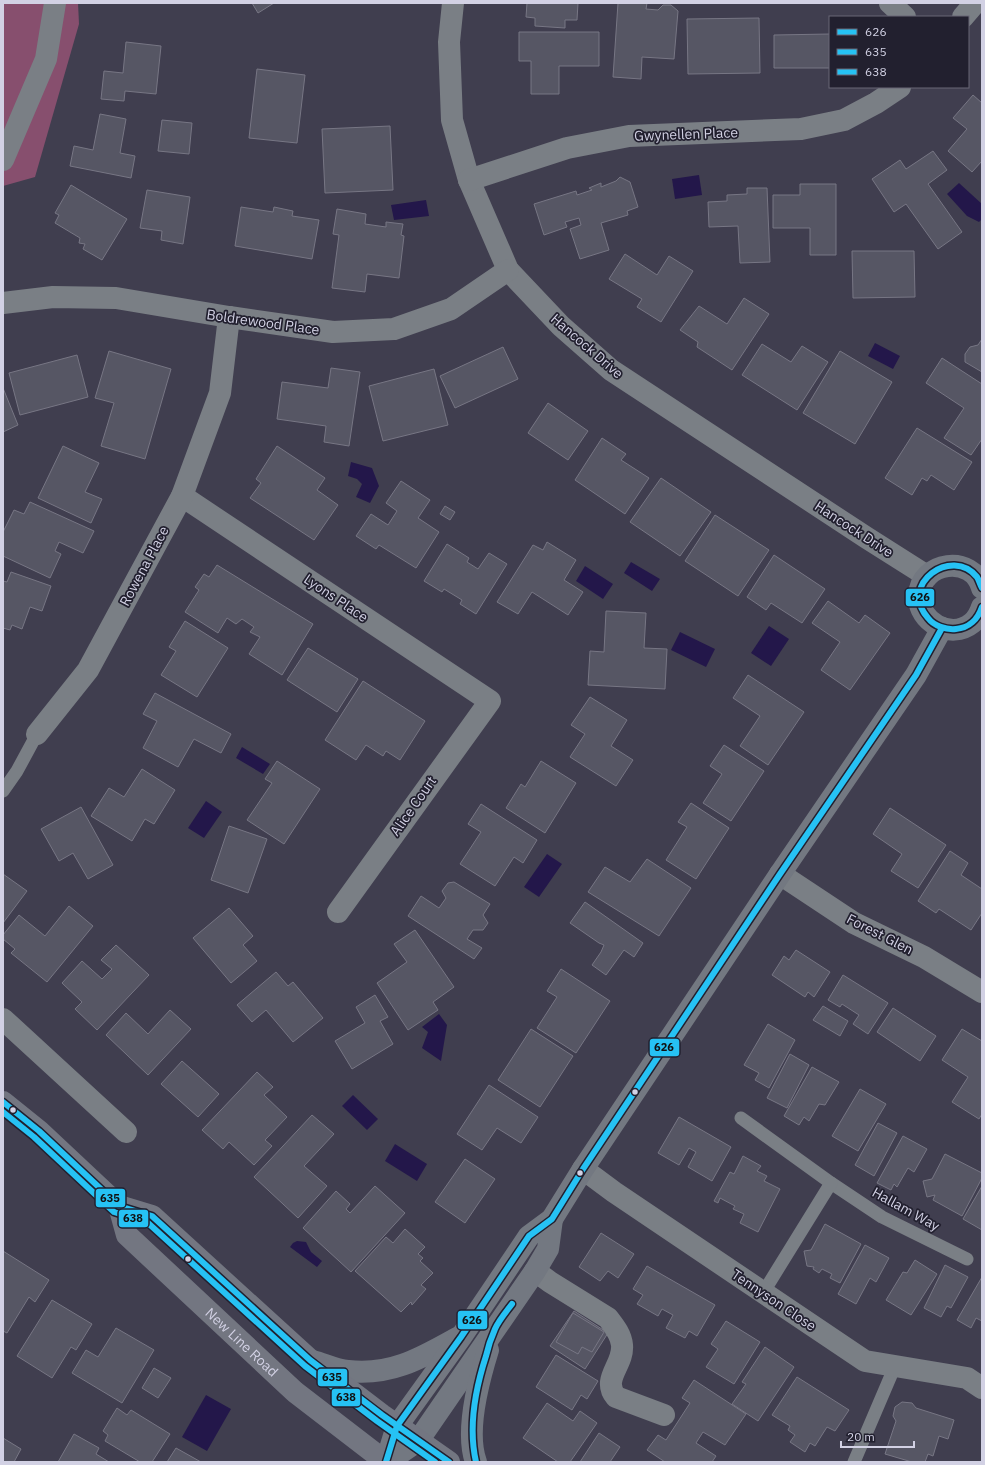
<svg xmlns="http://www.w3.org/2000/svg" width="985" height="1465" font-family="'IBM Plex Sans',sans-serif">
	<rect width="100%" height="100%" fill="#403e4f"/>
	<polygon fill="#874f6e" points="3,3 78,3 79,24 35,177 3,186"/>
	<g fill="#23174a">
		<polygon points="699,175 702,195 675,199 672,179"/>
		<polygon points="959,183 982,204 982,219 979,222 967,216 947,194"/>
		<polygon points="426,200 429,216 394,220 391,205"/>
		<polygon points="875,343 900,356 893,369 868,356"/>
		<polygon points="351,462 372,468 379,486 370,503 356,497 362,484 357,479 348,476"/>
		<polygon points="631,562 660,579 652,591 624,573"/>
		<polygon points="585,566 613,584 603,599 576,581"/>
		<polygon points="769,626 789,639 771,666 751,653"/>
		<polygon points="680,632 715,649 706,667 671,650"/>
		<polygon points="242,747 270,764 263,774 236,758"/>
		<polygon points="206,801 222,812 204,838 188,828"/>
		<polygon points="547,854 562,864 539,897 524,887"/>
		<polygon points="439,1014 447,1025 441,1061 422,1048 428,1032 422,1027"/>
		<polygon points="353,1095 378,1119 367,1130 342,1106"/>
		<polygon points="395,1144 427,1164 417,1181 385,1161"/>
		<polygon points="297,1241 306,1242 311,1252 322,1261 317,1267 290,1247 293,1243"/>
		<polygon points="206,1395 231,1409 207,1451 182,1437"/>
	</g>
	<g fill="#565664" stroke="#777684">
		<polygon points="252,3 274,3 258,13"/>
		<polygon points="527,3 578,3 577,20 565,20 565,28 535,26 535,18 526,17"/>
		<polygon points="618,3 647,3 646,9 658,10 663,5 671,5 678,11 674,59 642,57 641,79 613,77"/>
		<polygon points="759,18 760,73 688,74 687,19"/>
		<polygon points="519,32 599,32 599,66 559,66 559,94 531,94 531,61 519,61"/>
		<polygon points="830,34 830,68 774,68 774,35"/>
		<polygon points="126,42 161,46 156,94 125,91 124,101 101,99 104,71 123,73"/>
		<polygon points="257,69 305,75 297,143 249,138"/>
		<polygon points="973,95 982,103 982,161 972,172 948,151 967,129 953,118"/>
		<polygon points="100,114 126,119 120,153 135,156 131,178 70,166 74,146 93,150"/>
		<polygon points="162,120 192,123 189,154 158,151"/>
		<polygon points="390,126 393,190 325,193 322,129"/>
		<polygon points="933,151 947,170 928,184 962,232 938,249 906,204 894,212 872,179 900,160 906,169"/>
		<polygon points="620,177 630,182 638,207 627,211 628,215 601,223 609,250 580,259 570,229 581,225 579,218 565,222 567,227 544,235 534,204 576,191 577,195 592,190 589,188 601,183 601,187 616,181"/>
		<polygon points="800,184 836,184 836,255 810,255 810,228 773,228 773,195 800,195"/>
		<polygon points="71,185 127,219 102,260 83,249 85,244 79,243 80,238 55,223 59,215 55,213"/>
		<polygon points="747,188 767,188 770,262 740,263 738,226 709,227 708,202 727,201 727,195 747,194"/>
		<polygon points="147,190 190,197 183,244 161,240 162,231 140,228"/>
		<polygon points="241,207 273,212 274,207 293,211 292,216 319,220 312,259 235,246"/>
		<polygon points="337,209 366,214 365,224 386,227 386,222 403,224 401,235 404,236 399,278 367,274 365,292 332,288 339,235 333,234"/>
		<polygon points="852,251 914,251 915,297 853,298"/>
		<polygon points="625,254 657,275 669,256 693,271 661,322 637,307 642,299 609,279"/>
		<polygon points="744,298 769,314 732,370 697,347 698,342 680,330 699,306 727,324"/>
		<polygon points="982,339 982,372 965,362 965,354 970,347 978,345"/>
		<polygon points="762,344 791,362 802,346 828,362 797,410 742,375"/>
		<polygon points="503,347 518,379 455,408 440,376"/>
		<polygon points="109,351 171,369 145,459 101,446 114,403 95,398"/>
		<polygon points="840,351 892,382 855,444 803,413"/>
		<polygon points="77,355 88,397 20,415 9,373"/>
		<polygon points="942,358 982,384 982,439 971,455 944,438 964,408 926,383"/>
		<polygon points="331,368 360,372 349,446 324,442 326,426 277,419 282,382 328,388"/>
		<polygon points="434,369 448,425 383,441 369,386"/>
		<polygon points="3,388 18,425 3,432"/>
		<polygon points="548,403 588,431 568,460 528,433"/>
		<polygon points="917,428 972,462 954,490 931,475 927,481 922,478 912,495 885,478"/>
		<polygon points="602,438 626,454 621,460 649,478 625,514 575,480"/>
		<polygon points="63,446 99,463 85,492 102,499 91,523 38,498"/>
		<polygon points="277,446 325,478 317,490 338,505 314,540 250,498 261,483 256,479"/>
		<polygon points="661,478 711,512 680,556 630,522"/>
		<polygon points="401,481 430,500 418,518 439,532 416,568 379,545 376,549 356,536 371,514 388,525 397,511 386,503"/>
		<polygon points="30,502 94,531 83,553 59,542 55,551 61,554 50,578 3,556 3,532 14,510 24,514"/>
		<polygon points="445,506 455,512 450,520 440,514"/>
		<polygon points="715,515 769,550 738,596 685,561"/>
		<polygon points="547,542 576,560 564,580 583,592 568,615 532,592 518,614 497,602 533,545 543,550"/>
		<polygon points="447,544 469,558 467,562 478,569 489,553 507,564 476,614 460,604 462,600 444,589 442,592 424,581"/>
		<polygon points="774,555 825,589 802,623 771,603 766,610 747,597"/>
		<polygon points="217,565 313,624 282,675 249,654 260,637 250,632 254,627 242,619 236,624 227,618 218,633 185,612 199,590 195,587 204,574 209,577"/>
		<polygon points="11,572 51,586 42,611 30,607 22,629 12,625 10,630 3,628 3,581 7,582"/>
		<polygon points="828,601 859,623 865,615 890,633 850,690 821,670 840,642 812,623"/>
		<polygon points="606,611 646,613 644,648 667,649 665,689 588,685 590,651 604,652"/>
		<polygon points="185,621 228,648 197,697 161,675 176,651 169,647"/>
		<polygon points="308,648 358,679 337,712 287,680"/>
		<polygon points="748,675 804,712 768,765 740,746 760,716 733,698"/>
		<polygon points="363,681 425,721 400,760 386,751 383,756 366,745 356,760 325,740"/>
		<polygon points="155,693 231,734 221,753 194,739 178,767 143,748 157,721 143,714"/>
		<polygon points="590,697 627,720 611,746 633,760 616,786 570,757 585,734 571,725"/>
		<polygon points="724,745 764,771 731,821 703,803 722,774 710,766"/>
		<polygon points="277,761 320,789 284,844 247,820 272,783 265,779"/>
		<polygon points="541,761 576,783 545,833 506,808 521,784 525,787"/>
		<polygon points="142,769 175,790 154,824 145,819 132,841 91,816 109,788 124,797"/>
		<polygon points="691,803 729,828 696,879 666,860 687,827 678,822"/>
		<polygon points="481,804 537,840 523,863 514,857 495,886 460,864 481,832 468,824"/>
		<polygon points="81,807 113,865 88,879 73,853 59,861 41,829"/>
		<polygon points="890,808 946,845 918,888 891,871 902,854 873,834"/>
		<polygon points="229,826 267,839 248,893 211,880"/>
		<polygon points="950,851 968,863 961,875 982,889 982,913 971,930 939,909 936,913 918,901"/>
		<polygon points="647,859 691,888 659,936 588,892 605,867 630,882"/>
		<polygon points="3,874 27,891 3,923"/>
		<polygon points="454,882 490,904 483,915 488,923 483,930 473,930 467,939 482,948 474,959 408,916 421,896 439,908 446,898 442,891 448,883"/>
		<polygon points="585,902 643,943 634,957 624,950 606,975 592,965 601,952 604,945 599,943 570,923"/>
		<polygon points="69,906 93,926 47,982 11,953 15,949 3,939 3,935 19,915 45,936"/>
		<polygon points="229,908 253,936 243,945 257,961 231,983 193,938"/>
		<polygon points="415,930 454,987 433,1002 438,1010 408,1030 377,983 407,962 394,944"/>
		<polygon points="116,945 149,975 97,1030 75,1009 82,1002 62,983 82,961 102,979 112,969 101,960"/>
		<polygon points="796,950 830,972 814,997 808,992 805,997 772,975 784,956 789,960"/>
		<polygon points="561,969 610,1001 576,1053 537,1028 557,997 547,991"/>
		<polygon points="276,972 288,986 293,982 323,1018 293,1042 266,1010 252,1022 237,1005"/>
		<polygon points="843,975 888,1003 868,1034 853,1024 859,1015 842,1004 840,1007 828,1000"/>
		<polygon points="375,995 388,1017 380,1021 393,1044 352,1069 335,1041 365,1023 356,1007"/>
		<polygon points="823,1006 848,1021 840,1036 813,1020"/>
		<polygon points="893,1008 936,1036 920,1061 877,1032"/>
		<polygon points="170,1010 191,1029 148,1075 106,1035 126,1013 148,1034"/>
		<polygon points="768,1024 795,1040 769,1088 755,1080 759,1073 744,1065"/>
		<polygon points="531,1029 573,1056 540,1107 498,1080"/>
		<polygon points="962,1029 982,1041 982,1114 979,1119 952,1102 968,1077 942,1060"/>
		<polygon points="790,1054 809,1065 787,1108 767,1098"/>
		<polygon points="182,1061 219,1094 198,1117 161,1084"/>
		<polygon points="812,1067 839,1082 825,1105 819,1104 809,1121 804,1117 799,1125 784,1116"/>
		<polygon points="257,1072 273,1087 264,1095 287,1117 265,1140 272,1146 254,1165 229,1142 223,1149 202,1130"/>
		<polygon points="489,1085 538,1117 521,1143 497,1128 482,1150 457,1134"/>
		<polygon points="860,1089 886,1104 858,1151 832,1136"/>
		<polygon points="312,1115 334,1134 304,1166 327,1186 298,1218 254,1177"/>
		<polygon points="679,1117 731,1147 712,1181 688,1167 696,1152 689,1148 679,1165 658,1153"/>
		<polygon points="878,1123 897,1133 874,1176 855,1165"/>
		<polygon points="903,1136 927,1149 914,1172 908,1168 897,1187 894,1184 891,1190 877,1183"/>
		<polygon points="945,1154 982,1173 982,1178 962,1216 933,1200 935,1195 927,1197 923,1181 932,1179"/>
		<polygon points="743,1156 761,1166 757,1171 767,1176 764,1181 780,1189 758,1232 740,1223 744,1214 733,1209 735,1206 720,1198 718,1203 714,1201 730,1172 734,1174"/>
		<polygon points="465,1159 495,1179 465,1223 435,1202"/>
		<polygon points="375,1186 405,1213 351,1272 303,1228 336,1191 350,1204 346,1209 350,1213"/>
		<polygon points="982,1186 982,1230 963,1219"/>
		<polygon points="825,1224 861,1244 840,1283 830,1278 832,1274 822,1269 819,1273 813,1269 814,1267 807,1266 804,1251 811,1250"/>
		<polygon points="405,1229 425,1247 418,1254 423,1258 420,1261 433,1273 421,1285 426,1289 412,1305 411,1302 401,1312 355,1271 386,1237 393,1243"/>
		<polygon points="601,1233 634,1254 618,1278 608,1271 600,1281 579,1267"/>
		<polygon points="865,1245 889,1258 876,1282 870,1278 856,1304 838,1294"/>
		<polygon points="3,1251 49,1280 35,1302 29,1297 7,1333 3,1331"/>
		<polygon points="915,1260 937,1274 911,1315 886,1300 903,1272 907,1273"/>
		<polygon points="945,1265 968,1277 951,1308 947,1306 941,1317 924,1308"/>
		<polygon points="647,1266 715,1305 697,1336 689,1331 685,1338 666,1328 673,1315 662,1309 658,1316 637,1304 643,1295 633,1289"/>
		<polygon points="982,1277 982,1321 976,1318 971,1328 957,1320"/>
		<polygon points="52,1300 92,1324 76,1350 71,1347 52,1378 17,1356"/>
		<polygon points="574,1311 608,1333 585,1369 550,1346"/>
		<polygon points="573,1313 604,1332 592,1352 582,1347 578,1354 556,1342"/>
		<polygon points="726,1321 760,1342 734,1384 706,1367 718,1349 711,1344"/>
		<polygon points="116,1328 154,1350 122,1403 72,1373 86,1350 98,1357"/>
		<polygon points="765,1347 794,1367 758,1421 732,1404 746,1384 742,1382"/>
		<polygon points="556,1355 598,1381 587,1399 581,1395 572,1410 536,1387"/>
		<polygon points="154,1368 171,1378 158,1398 142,1388"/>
		<polygon points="797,1377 849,1410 835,1431 827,1427 815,1446 810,1443 805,1452 790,1442 795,1435 788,1430 790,1426 772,1415"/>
		<polygon points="694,1380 746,1414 725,1445 703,1432 696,1443 716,1456 712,1462 665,1462 647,1450 658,1435 666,1440 690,1403 682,1398"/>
		<polygon points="902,1402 912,1403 916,1408 954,1420 948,1439 939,1436 933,1456 928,1454 925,1462 912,1462 885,1454 896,1421 893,1416 895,1407"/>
		<polygon points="547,1403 573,1421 580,1411 597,1423 570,1462 558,1462 523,1438"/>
		<polygon points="117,1408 127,1415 131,1410 170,1434 152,1462 140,1462 105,1441 108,1435 103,1431"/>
		<polygon points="599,1433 620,1447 610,1462 580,1462"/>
		<polygon points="74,1434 99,1448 96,1454 109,1462 58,1462"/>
		<polygon points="3,1438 21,1449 14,1462 3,1462"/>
		<polygon points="176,1448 201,1462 167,1462"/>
	</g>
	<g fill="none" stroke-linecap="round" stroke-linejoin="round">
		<g stroke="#7a7f85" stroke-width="13">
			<polyline points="3,791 17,771 37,734"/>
			<polyline points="741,1118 831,1183 882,1217 967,1259"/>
			<polyline points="763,1293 831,1183"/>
			<polyline points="854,1462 895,1366"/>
		</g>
		<g stroke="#7a7f85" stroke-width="22">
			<polyline points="453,3 449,42 452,120 469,180 508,270 561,326 611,370 867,538 927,576"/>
			<polyline points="890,3 905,17"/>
			<polyline points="963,17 975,3"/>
			<polyline points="3,160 46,59 55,3"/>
			<polyline points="469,180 567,148 629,136 801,129 844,120 876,103 900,87"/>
			<polyline points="3,303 53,297 116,298 229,317 333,332 394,329 451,309 508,270"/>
			<polyline points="182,496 490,701 338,912"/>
			<polyline points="37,734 88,670 182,496 220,393 229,317"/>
			<polyline points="780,874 854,923 924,957 982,992"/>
			<polyline points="3,1019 126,1132"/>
			<polyline points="583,1169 614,1192 865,1361 967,1378 982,1388"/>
			<path d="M 535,1271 L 550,1282 L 608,1318 C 614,1326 621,1334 622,1345 C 624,1365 601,1379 616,1397 L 664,1415"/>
		</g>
		<g stroke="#737881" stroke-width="22">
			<path d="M 982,588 C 973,554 920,561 919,596 C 918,622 951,640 972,623 C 977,619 980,613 982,607"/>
			<path d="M 313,1361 C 324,1364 336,1370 348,1371 C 391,1376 421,1358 457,1338"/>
			<polyline points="386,1462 397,1426 461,1337 529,1236 552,1219 583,1169 780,874 916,675 942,628"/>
			<polyline points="387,1462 418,1441 535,1271 548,1249 552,1219"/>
			<path d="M 476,1462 C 465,1432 479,1379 488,1350"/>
		</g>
		<g stroke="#737681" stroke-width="22">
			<polyline points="3,1102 39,1131 119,1206 152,1216 310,1360 382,1415 449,1462"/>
			<path id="s1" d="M 119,1206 L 127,1235 L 295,1392 L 386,1462"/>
		</g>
		<defs>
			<g id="bus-1">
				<path d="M 982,588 C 980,585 979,580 977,577 C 952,546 898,584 928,618 C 934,626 946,630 956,629 C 969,628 978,619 982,607"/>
				<polyline points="386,1462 397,1426 461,1337 529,1236 552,1219 583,1169 780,874 916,675 942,628"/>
				<path d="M 476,1462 C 468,1427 475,1390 486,1356 C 488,1347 491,1338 495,1329 C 499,1320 506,1312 512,1304"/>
			</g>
			<polyline id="bus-2" points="3,1102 39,1131 119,1206 152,1216 310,1360 382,1415 449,1462"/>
			<polyline id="bus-3" points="3,1112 34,1137 114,1212 148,1223 305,1366 377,1421 435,1462"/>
		</defs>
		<use href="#bus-1" stroke="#22202f" stroke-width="9"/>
		<use href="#bus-2" stroke="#22202f" stroke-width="9"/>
		<use href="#bus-3" stroke="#22202f" stroke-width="9"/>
		<use href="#bus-1" stroke="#26c2f4" stroke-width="6"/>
		<use href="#bus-2" stroke="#26c2f4" stroke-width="6"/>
		<use href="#bus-3" stroke="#26c2f4" stroke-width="6"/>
	</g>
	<g fill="#d2d1e4" stroke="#22202f" stroke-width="1.5">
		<circle cx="635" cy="1092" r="3.5"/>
		<circle cx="13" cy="1110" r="3.5"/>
		<circle cx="580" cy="1173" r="3.5"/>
		<circle cx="188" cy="1259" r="3.5"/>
	</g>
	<g text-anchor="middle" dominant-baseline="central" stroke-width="3.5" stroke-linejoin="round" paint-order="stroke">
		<g font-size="14" fill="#d2d1e4" stroke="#22202f">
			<text transform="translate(686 134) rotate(-2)">Gwynellen Place</text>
			<text transform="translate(263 322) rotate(8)">Boldrewood Place</text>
			<text transform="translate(587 346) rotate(41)">Hancock Drive</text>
			<text transform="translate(854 529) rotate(33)">Hancock Drive</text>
			<text transform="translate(144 566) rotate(-62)">Rowena Place</text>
			<text transform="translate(336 598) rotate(34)">Lyons Place</text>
			<text transform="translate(413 806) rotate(-55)">Alice Court</text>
			<text transform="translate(880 934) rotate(27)">Forest Glen</text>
			<text transform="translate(906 1209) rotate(29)">Hallam Way</text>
			<text transform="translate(774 1300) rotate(34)">Tennyson Close</text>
			<text stroke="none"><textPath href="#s1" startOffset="187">New Line Road</textPath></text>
		</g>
	</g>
	<g stroke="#22202f" stroke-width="1.5">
		<rect x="905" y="588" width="30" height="19" rx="4" fill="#26c2f4"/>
		<rect x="649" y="1038" width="31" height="19" rx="4" fill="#26c2f4"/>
		<rect x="95" y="1188" width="31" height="20" rx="4" fill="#26c2f4"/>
		<rect x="118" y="1209" width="31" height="19" rx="4" fill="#26c2f4"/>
		<rect x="457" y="1310" width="31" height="20" rx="4" fill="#26c2f4"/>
		<rect x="317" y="1368" width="31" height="19" rx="4" fill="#26c2f4"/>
		<rect x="331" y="1388" width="30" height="19" rx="4" fill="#26c2f4"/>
	</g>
	<g font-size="11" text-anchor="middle" font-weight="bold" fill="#111">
		<text x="920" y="601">626</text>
		<text x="664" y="1051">626</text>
		<text x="110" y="1202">635</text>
		<text x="133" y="1222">638</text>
		<text x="472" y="1324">626</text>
		<text x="332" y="1381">635</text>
		<text x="346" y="1401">638</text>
	</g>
	<rect width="985" height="1465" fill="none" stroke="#d2d1e4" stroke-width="8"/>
	<rect x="829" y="16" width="140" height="72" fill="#22202f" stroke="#686777"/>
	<rect x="837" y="29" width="20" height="6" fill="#26c2f4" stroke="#686777"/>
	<text x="865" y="36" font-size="12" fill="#d2d1e4">626</text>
	<rect x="837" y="49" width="20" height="6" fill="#26c2f4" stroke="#686777"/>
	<text x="865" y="56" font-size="12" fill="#d2d1e4">635</text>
	<rect x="837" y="69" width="20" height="6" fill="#26c2f4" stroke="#686777"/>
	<text x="865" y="76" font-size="12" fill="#d2d1e4">638</text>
	<path d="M841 1441v6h73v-6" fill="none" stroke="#d2d1e4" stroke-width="2"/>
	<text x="847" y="1441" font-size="12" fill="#d2d1e4" stroke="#22202f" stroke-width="3" paint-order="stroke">20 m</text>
</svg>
